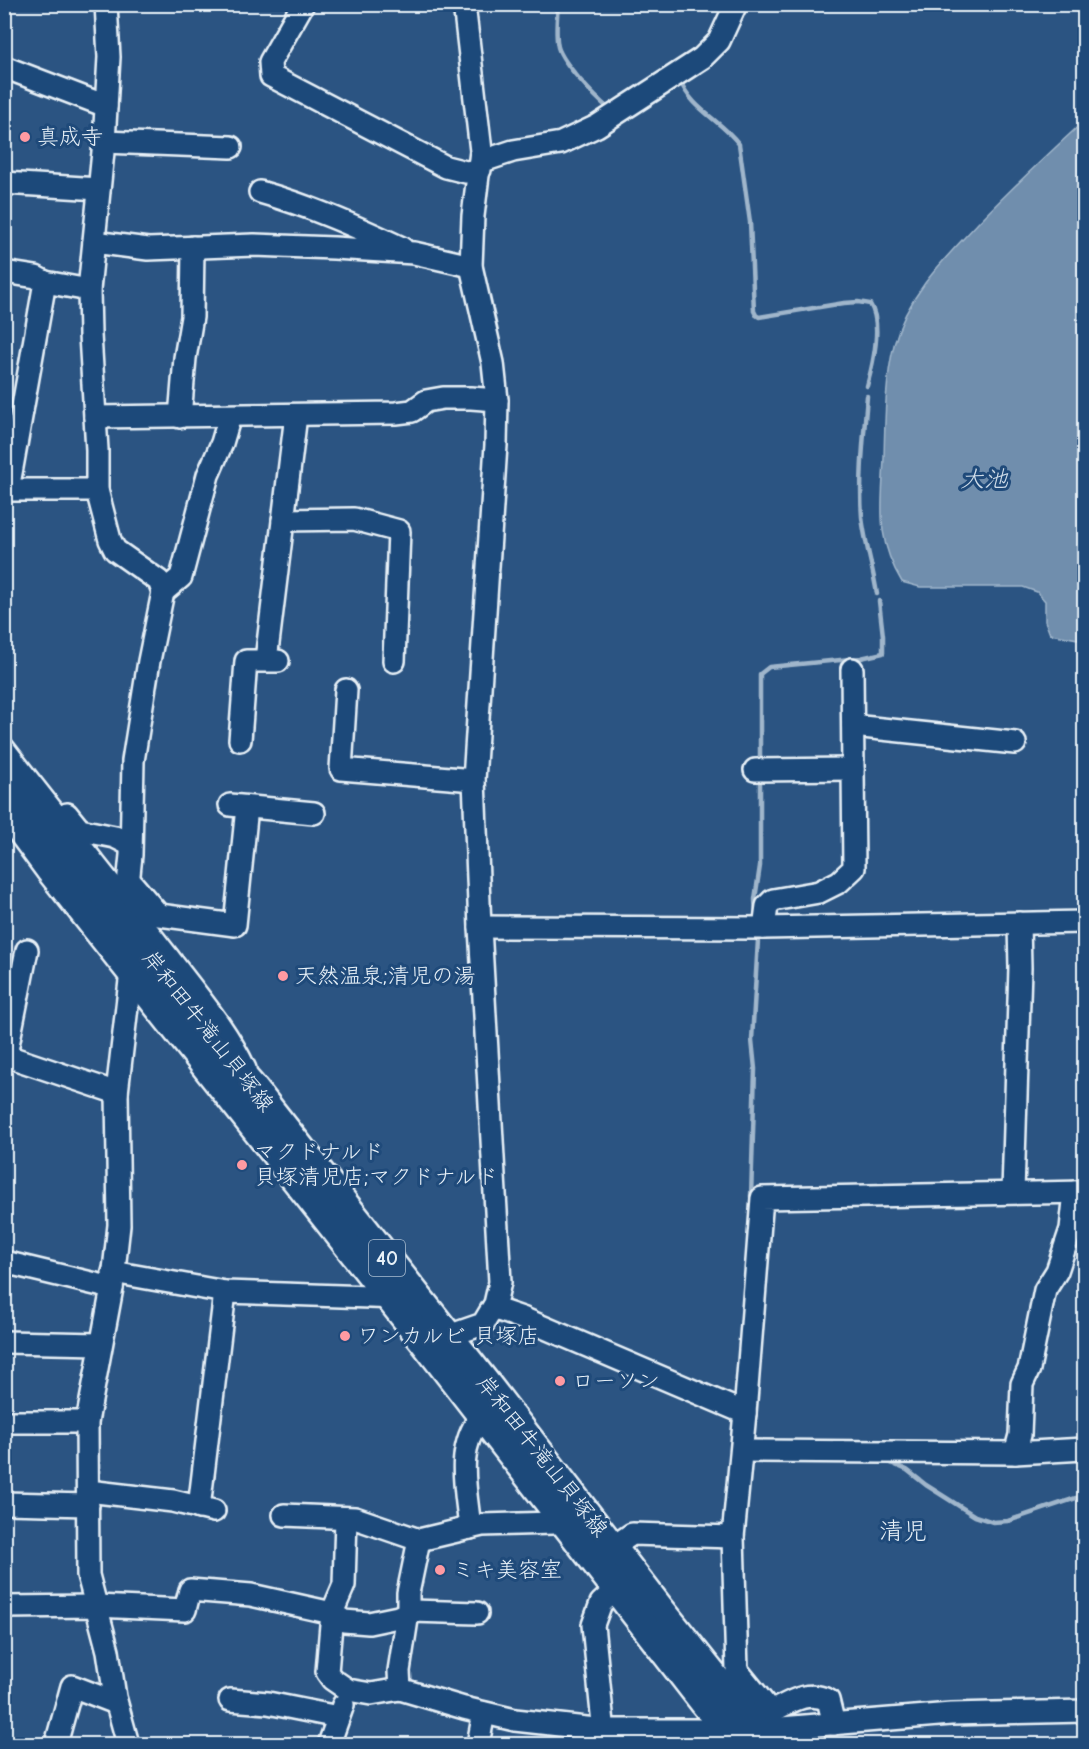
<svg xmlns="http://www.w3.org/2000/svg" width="1089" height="1749" font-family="'Comic Neue','Klee One',sans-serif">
	<rect width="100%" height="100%" fill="#2b5482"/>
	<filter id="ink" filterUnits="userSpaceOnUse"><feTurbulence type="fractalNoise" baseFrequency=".0167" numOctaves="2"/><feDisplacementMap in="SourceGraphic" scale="12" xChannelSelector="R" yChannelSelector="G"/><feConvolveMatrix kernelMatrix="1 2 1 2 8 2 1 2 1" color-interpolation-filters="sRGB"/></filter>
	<g filter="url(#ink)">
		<path fill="#708ead" stroke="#a0b6cb" stroke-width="1.5" d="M 1084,121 L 1084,640 L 1050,634 L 1045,621 L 1045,601 L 1037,592 L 1023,587 L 920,587 L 902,582 C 875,537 882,508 884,458 C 885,421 885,381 894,345 C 907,295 945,258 979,222 C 1013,187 1048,154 1084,121 Z"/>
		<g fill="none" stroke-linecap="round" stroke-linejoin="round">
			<g stroke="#a0b6cb" stroke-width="4.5">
				<path d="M 558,4 C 557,18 555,34 558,47 C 563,64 595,97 609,109"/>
				<path d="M 680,80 C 691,109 721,120 739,144 L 750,222 L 754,311 L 756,315 L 759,317 L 844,303 L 858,302 L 870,304 C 883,324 873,364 867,386"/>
				<path d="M 867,396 C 864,436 859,477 862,517 C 865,543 873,568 877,594"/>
				<polyline points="760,763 760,674 769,667 861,658 883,653 883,636 879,601"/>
				<polyline points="756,916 755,899 760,866 760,774"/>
				<polyline points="753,1204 751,1197 755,1069 752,1040 758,940"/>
				<polyline points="886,1461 907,1470 926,1485 975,1516 993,1522 1008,1521 1076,1498 1084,1500"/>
			</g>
			<defs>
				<g id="minor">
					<polyline points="106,4 109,57 104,142 89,290 90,335 97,450 97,490 110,540 115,550 159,581 163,592 149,661 133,761 131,855 124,924 126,934"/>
					<polyline points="303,4 270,62 271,76 446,167 466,172 480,170"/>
					<polyline points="4,67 106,106"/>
					<polyline points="104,142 231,147"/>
					<polyline points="480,162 513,151 561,143 597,126 702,58 719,41 736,4"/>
					<polyline points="4,183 99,189"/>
					<path d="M 260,192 C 310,206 355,226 402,248"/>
					<polyline points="94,242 148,249 254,245 334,248 414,253 471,266"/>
					<polyline points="4,272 36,277 45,282"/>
					<polyline points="95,417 396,413 412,411 426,401 443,398 471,398 497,400"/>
					<polyline points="180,417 185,358 192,317 193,247"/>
					<polyline points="4,490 97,490"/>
					<polyline points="8,490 45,282 89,290"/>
					<polyline points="283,520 354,519 399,531 394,661"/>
					<polyline points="163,592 181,577 208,475 222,443 230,416"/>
					<polyline points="266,660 296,415"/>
					<polyline points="346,690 341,769 474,780"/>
					<polyline points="853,726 1015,743"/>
					<polyline points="240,740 246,661 278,661"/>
					<path d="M 4,749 C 58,819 114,887 168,957 C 195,993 226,1028 245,1069"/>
					<polyline points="755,770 853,769"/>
					<polyline points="230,805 314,813"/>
					<polyline points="67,814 80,830 115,837 131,845"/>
					<polyline points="129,880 159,915 235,925 247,807"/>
					<polyline points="480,927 764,928 1084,922"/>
					<polyline points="764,928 767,906 773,900 819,892 839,882 854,868 852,669"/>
					<polyline points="4,1055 117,1093"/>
					<polyline points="6,1055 27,950"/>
					<polyline points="1013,1192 1020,968 1019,923"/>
					<polyline points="4,1262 112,1288"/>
					<polyline points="113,1272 225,1292 399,1298"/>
					<polyline points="493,1308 522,1318 745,1413"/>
					<polyline points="437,1340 483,1324 495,1304 500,1282 480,927 474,780 496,445 497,400 493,363 471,266 473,216 481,151 464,4"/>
					<polyline points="4,1342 100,1344"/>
					<polyline points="4,1422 87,1422"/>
					<polyline points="742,1451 1015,1453 1084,1449"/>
					<polyline points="1015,1453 1020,1435 1022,1384 1029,1369 1045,1290 1057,1271 1071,1229 1075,1192"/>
					<polyline points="88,1491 173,1501 214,1511"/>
					<polyline points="4,1503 88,1505"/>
					<polyline points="199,1508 225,1292"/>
					<polyline points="284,1515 355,1518 419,1540 482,1525 554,1523 562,1520"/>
					<polyline points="346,1518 344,1585 332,1613 327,1672 332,1679 348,1690 371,1694 400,1689 464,1708 515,1720 604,1730 757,1730 951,1714 1084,1711"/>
					<path d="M 470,1528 C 466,1488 455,1450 481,1416"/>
					<polyline points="613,1547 632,1534 733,1537"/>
					<polyline points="4,1607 96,1606 185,1610 190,1590 251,1595 332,1613 344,1621 369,1623 398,1617 412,1611 477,1613"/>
					<polyline points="400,1689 399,1671 408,1613 408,1593 419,1540"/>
					<polyline points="230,1700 268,1703 338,1717"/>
					<path d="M 834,1724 L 828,1700 C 806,1690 791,1702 771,1712 L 737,1670 L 733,1537 L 745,1413 L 762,1198 L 1084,1192"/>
					<polyline points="605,1743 593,1625 601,1603 626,1580"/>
					<polyline points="56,1744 72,1686 116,1703"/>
					<polyline points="128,1744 115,1697 108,1651 88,1575 87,1422 112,1288 119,1225 117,1093 131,972 130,965"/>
					<polyline points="329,1744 343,1705"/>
					<polyline points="478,1744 484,1713"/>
				</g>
				<g id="major">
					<polyline points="4,771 100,896 124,924 222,1052 254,1089 486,1383 658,1606 768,1744"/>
					<polyline points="4,808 49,869 425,1343 736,1744"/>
				</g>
			</defs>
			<use href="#minor" stroke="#e8f1f8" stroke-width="26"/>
			<use href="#major" stroke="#e8f1f8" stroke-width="32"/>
			<use href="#minor" stroke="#1f4a7a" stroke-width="21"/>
			<use href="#major" stroke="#1f4a7a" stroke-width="27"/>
		</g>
	</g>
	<g fill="#ff9aa2" stroke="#1f4a7a" stroke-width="2">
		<circle cx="25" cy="137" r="6"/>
		<circle cx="283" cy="976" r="6"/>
		<circle cx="242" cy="1165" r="6"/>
		<circle cx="345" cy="1336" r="6"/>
		<circle cx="560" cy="1381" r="6"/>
		<circle cx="440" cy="1570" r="6"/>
	</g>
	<g text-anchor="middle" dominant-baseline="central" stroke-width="6" stroke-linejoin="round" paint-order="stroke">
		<rect fill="#1f4a7a" stroke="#acbfd2" stroke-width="1.5" x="369" y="1240" width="36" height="36" rx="4.5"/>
		<g font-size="21" font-weight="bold" fill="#e8f1f8">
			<text x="387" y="1258">40</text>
		</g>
		<g font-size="22" fill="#e8f1f8" stroke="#1f4a7a" text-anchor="start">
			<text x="37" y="137">真成寺</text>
			<text x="295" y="976">天然温泉;清児の湯</text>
			<text x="254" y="1152">マクドナルド<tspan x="254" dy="25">貝塚清児店;マクドナルド</tspan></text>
			<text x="357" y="1336">ワンカルビ 貝塚店</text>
			<text x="572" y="1381">ローソン</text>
			<text x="452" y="1570">ミキ美容室</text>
		</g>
		<g font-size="22" fill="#e8f1f8" stroke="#1f4a7a">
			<text transform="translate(208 1031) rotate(52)">岸和田牛滝山貝塚線</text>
			<text transform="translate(542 1456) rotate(52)">岸和田牛滝山貝塚線</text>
		</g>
		<g font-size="24" font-style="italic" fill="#d0dde9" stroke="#1f4a7a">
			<text x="984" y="479">大池</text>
		</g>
		<g font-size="24" fill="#e8f1f8" stroke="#1f4a7a">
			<text x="903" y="1531">清児</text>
		</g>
	</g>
	<rect width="1089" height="1749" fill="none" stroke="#1f4a7a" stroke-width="24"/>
	<rect x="12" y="12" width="1065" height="1725" fill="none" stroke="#e8f1f8" stroke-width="2" filter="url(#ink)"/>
</svg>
